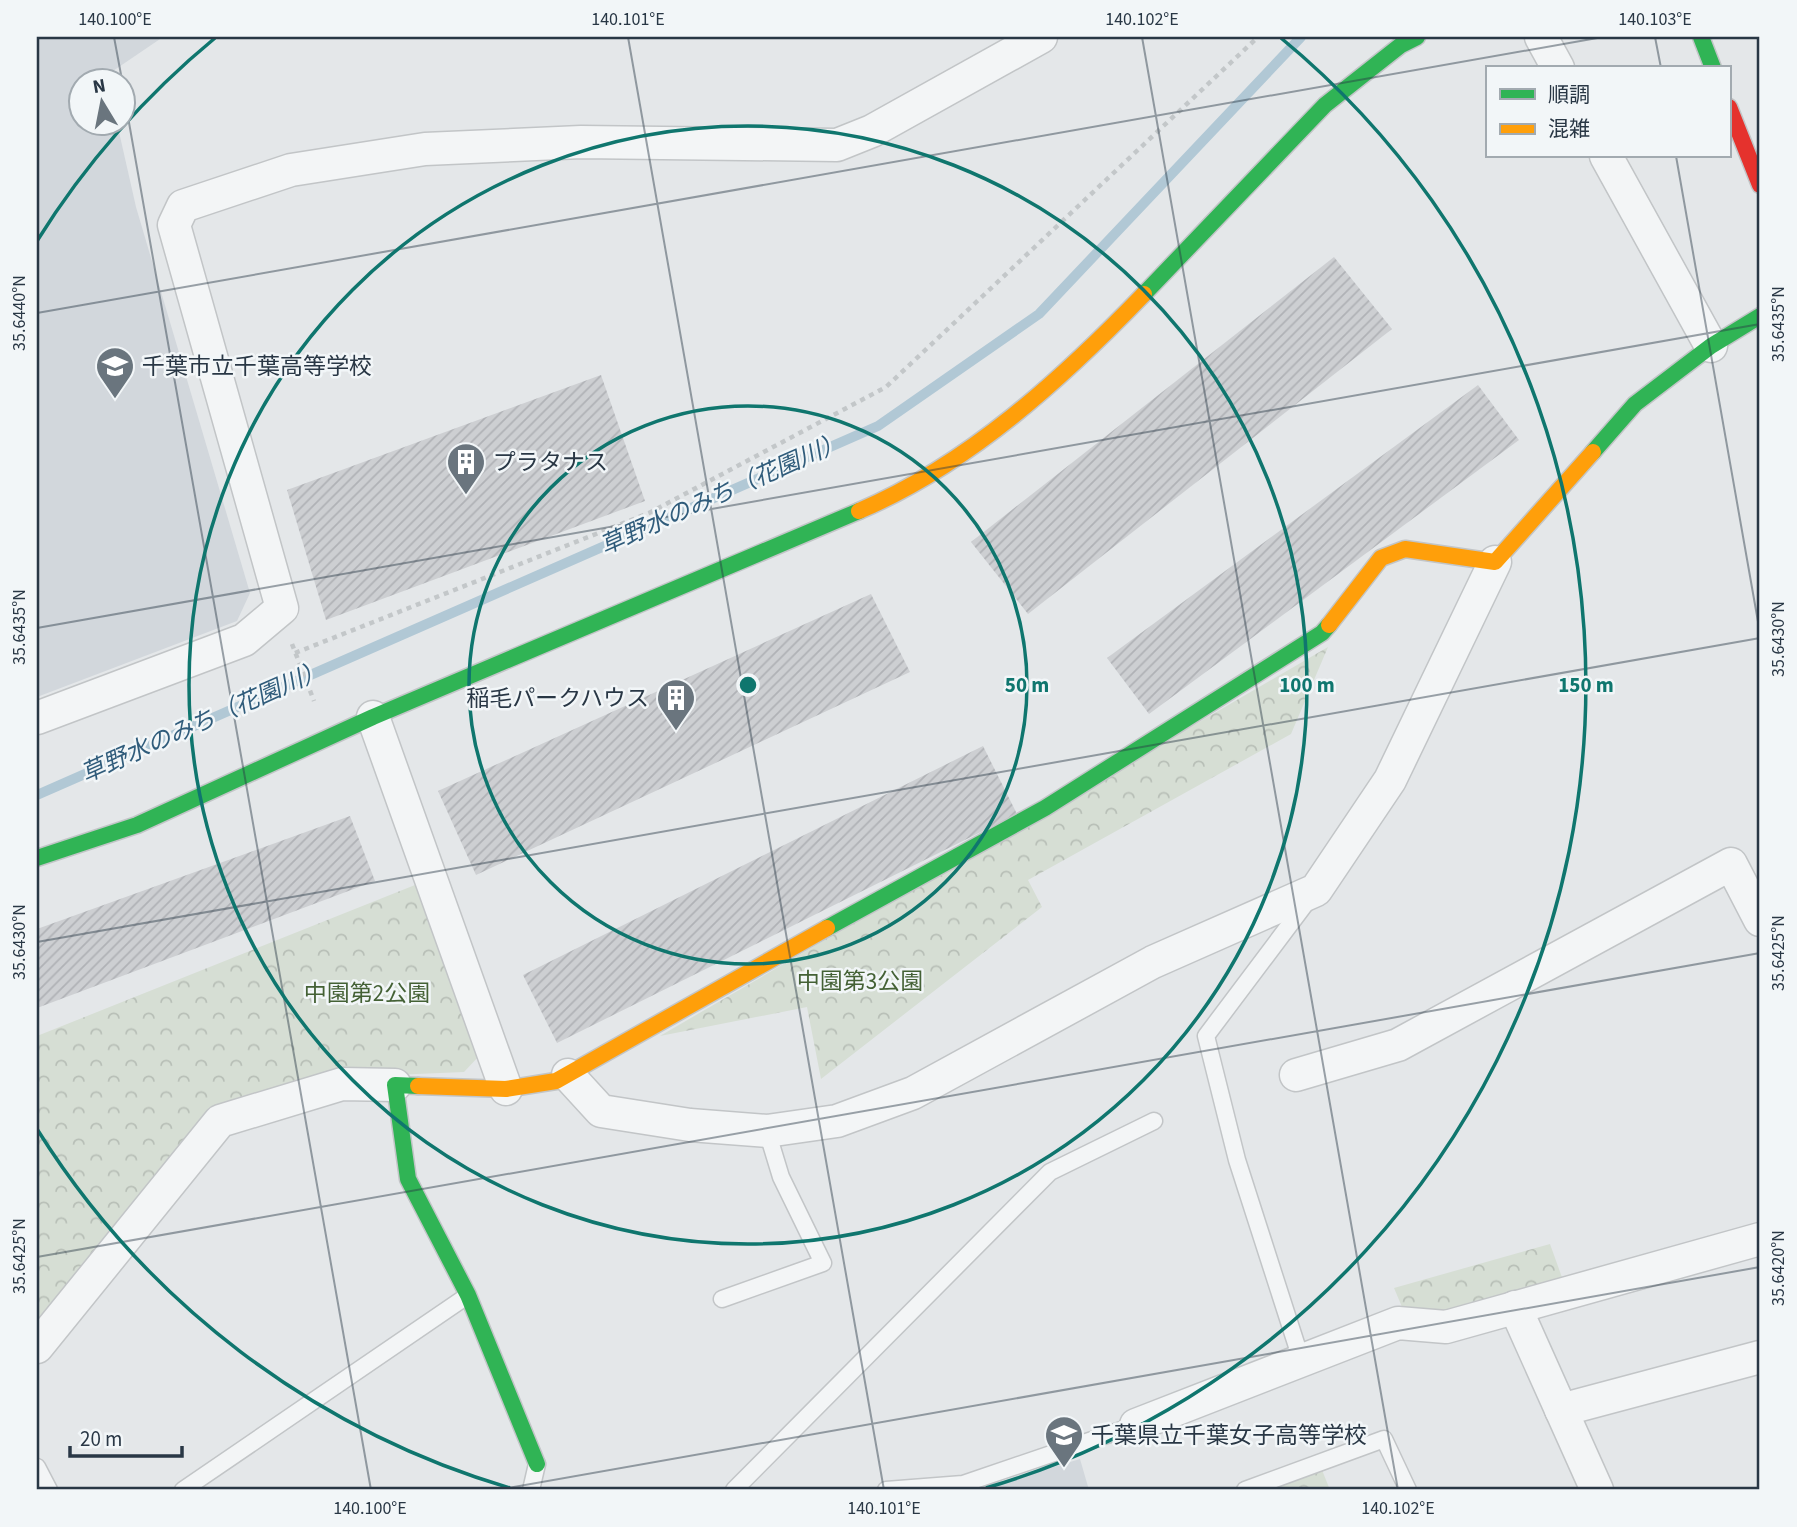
<svg xmlns="http://www.w3.org/2000/svg" width="1797" height="1527" font-family="'Source Sans 3','Noto Sans JP',sans-serif">
	<defs>
		<pattern id="park-crowns" width="20" height="18" patternUnits="userSpaceOnUse" patternTransform="scale(1.75)"><rect width="20" height="18" fill="#d6ded4"/><path d="M2 6a3 3 0 1 1 6 0M12 15a3 3 0 1 1 6 0" fill="none" stroke="#b8bfb7"/></pattern>
		<pattern id="building-hatch" width="6" height="6" patternUnits="userSpaceOnUse" patternTransform="scale(1.75)"><rect width="6" height="6" fill="#cdcfd2"/><path d="M-1 1l2-2M0 6l6-6M5 7l2-2" fill="none" stroke="#b0b2b6"/></pattern>
	</defs>
	<rect width="100%" height="100%" fill="#e4e7e9"/>
	<g fill="#d2d7dc">
		<polygon points="37,37 163,37 107,75 108,80 80,80 80,122 117,123 136,207 250,593 237,621 37,697"/>
		<polygon points="1080,1459 1089,1490 942,1490 1010,1480"/>
	</g>
	<g fill="url(#park-crowns)">
		<polygon points="1328,647 1291,734 1028,880 1042,907 821,1079 807,1007 660,1036"/>
		<polygon points="415,885 480,1055 464,1072 298,1079 205,1116 37,1322 37,1036"/>
		<polygon points="1550,1244 1564,1283 1440,1318 1405,1314 1394,1288"/>
		<polygon points="1322,1470 1330,1490 1269,1490"/>
	</g>
	<g fill="none" stroke-linecap="round" stroke-linejoin="round">
		<polyline stroke="#b1c8d5" stroke-width="10" points="37,795 878,426 1039,314 1301,37"/>
	</g>
	<g fill="url(#building-hatch)">
		<polygon points="1334,257 1392,329 1028,614 971,542"/>
		<polygon points="601,375 645,501 326,620 287,490"/>
		<polygon points="1478,385 1519,440 1149,714 1107,658"/>
		<polygon points="871,594 910,672 476,875 438,791"/>
		<polygon points="983,746 1017,814 557,1043 523,975"/>
		<polygon points="350,816 375,881 37,1008 37,929"/>
	</g>
	<g fill="none" stroke-linecap="round" stroke-linejoin="round">
		<defs>
			<g id="lane">
				<polyline points="722,1299 823,1263 781,1177 767,1131"/>
				<polyline points="1301,1359 1237,1160 1206,1036 1309,899"/>
				<polyline points="37,1467 49,1490"/>
				<polyline points="183,1490 467,1296"/>
				<polyline points="531,1490 537,1464"/>
				<polyline points="734,1490 1050,1172 1154,1121"/>
				<polyline points="886,1490 963,1484 1136,1425"/>
				<polyline points="1245,1490 1384,1439 1408,1490"/>
			</g>
			<g id="street">
				<polyline points="1541,37 1558,68"/>
				<polyline points="1606,156 1711,346"/>
				<polyline points="373,717 506,1089"/>
				<polyline points="37,718 244,640 282,608 174,225 183,206 291,170 425,149 581,142 837,145 872,131 1041,37"/>
				<polyline points="568,1075 601,1111 690,1125 767,1131 837,1121 913,1093 1153,962 1316,890 1390,780 1495,562"/>
				<polyline points="1296,1075 1398,1045 1731,864 1760,920"/>
				<polyline points="1515,1307 1597,1490"/>
				<polyline points="37,1347 220,1121 342,1084 395,1085"/>
				<polyline points="1561,1410 1760,1357"/>
				<polyline points="1136,1425 1398,1323 1446,1327 1760,1239"/>
			</g>
			<g id="fast">
				<polyline points="1701,37 1713,68"/>
				<polyline points="1144,294 1325,105 1401,45 1417,37"/>
				<polyline points="1593,452 1635,404 1711,346 1760,316"/>
				<polyline points="37,858 137,825 373,717 859,511"/>
				<polyline points="827,928 1045,808 1322,633 1329,625"/>
				<polyline points="418,1086 395,1085 408,1179 468,1295 537,1464"/>
			</g>
			<g id="slow">
				<path d="M 859,511 C 969,464 1062,379 1144,294"/>
				<polyline points="1329,625 1381,558 1405,549 1495,562 1593,452"/>
				<polyline points="418,1086 506,1089 556,1081 827,928"/>
			</g>
			<polyline id="jam" points="1729,107 1760,185"/>
		</defs>
		<use href="#lane" stroke="#c2c5c7" stroke-width="19"/>
		<use href="#street" stroke="#c2c5c7" stroke-width="35"/>
		<use href="#fast" stroke="#c2c5c7" stroke-width="19"/>
		<use href="#slow" stroke="#c2c5c7" stroke-width="19"/>
		<use href="#jam" stroke="#c2c5c7" stroke-width="19"/>
		<g stroke="#c3c7c9" stroke-width="4.5" stroke-dasharray="5 5" stroke-linecap="butt">
			<polyline points="292,644 314,701"/>
			<polyline points="295,653 649,513 886,387 1258,37"/>
		</g>
		<use href="#lane" stroke="#f3f5f6" stroke-width="16"/>
		<use href="#street" stroke="#f3f5f6" stroke-width="32"/>
		<use href="#fast" stroke="#30b455" stroke-width="16"/>
		<use href="#slow" stroke="#ff9f0a" stroke-width="16"/>
		<use href="#jam" stroke="#e5322d" stroke-width="16"/>
	</g>
	<path fill="none" stroke="#293745" stroke-width="2" stroke-opacity="0.45" d="M 114,37 L 122,80M 628,37 L 884,1490M 1142,37 L 1398,1490M 1655,37 L 1661,68M 122,83 L 371,1490M 1676,156 L 1760,633M 37,313 L 1603,37M 37,628 L 1760,324M 37,942 L 1760,638M 37,1257 L 1760,953M 497,1490 L 1760,1267"/>
	<g fill="none" stroke="#0f766e" stroke-width="3.5">
		<circle cx="748" cy="685" r="279"/>
		<circle cx="748" cy="685" r="559"/>
		<path d="M510 1488A838 838 0 0 1 37 1129M37 241A838 838 0 0 1 215 38M1281 38A838 838 0 0 1 986 1488"/>
	</g>
	<defs>
		<symbol id="school-pin" viewBox="-11 -11 22 30"><path d="M0 17L-7.5 6A9.5 9.5 0 1 1 7.5 6Z" fill="#6a757e" stroke="#f2f6f8"/><path d="M0-5L7-2L0 1L-7-2ZM-4 1L0 2.5L4 1V4Q0 6-4 4Z" fill="#fff"/></symbol>
		<symbol id="building-pin" viewBox="-11 -11 22 30"><path d="M0 17L-7.5 6A9.5 9.5 0 1 1 7.5 6Z" fill="#6a757e" stroke="#f2f6f8"/><path d="M-4-6H4V6H1V3H-1V6H-4ZM-2.5-4.3h1.7v1.8h-1.7ZM.8-4.3h1.7v1.8H.8ZM-2.5-1h1.7V.8h-1.7ZM.8-1h1.7V.8H.8Z" fill="#fff"/></symbol>
	</defs>
	<g fill-rule="evenodd">
		<use href="#school-pin" x="93" y="344" width="44" height="60"/>
		<use href="#building-pin" x="444" y="440" width="44" height="60"/>
		<use href="#building-pin" x="654" y="676" width="44" height="60"/>
		<use href="#school-pin" x="1042" y="1413" width="44" height="60"/>
	</g>
	<g text-anchor="middle" dominant-baseline="central" stroke-width="5" stroke-linejoin="round" paint-order="stroke">
		<g font-size="23" fill="#293745" stroke="#f2f6f8" text-anchor="start">
			<text x="142" y="366">千葉市立千葉高等学校</text>
			<text x="493" y="462">プラタナス</text>
			<text x="649" y="698" text-anchor="end">稲毛パークハウス</text>
			<text x="1091" y="1435">千葉県立千葉女子高等学校</text>
		</g>
		<g font-size="23" fill="#446135" stroke="#f2f6f8">
			<text x="860" y="981">中園第3公園</text>
			<text x="367" y="993">中園第2公園</text>
		</g>
		<g font-size="24" font-style="italic" fill="#305c7b" stroke="#f2f6f8">
			<text transform="translate(722 494) rotate(-24)">草野水のみち（花園川）</text>
			<text transform="translate(203 722) rotate(-24)">草野水のみち（花園川）</text>
		</g>
	</g>
	<circle cx="748" cy="685" r="10" fill="#0f766e" stroke="#f2f6f8" stroke-width="3.5"/>
	<g font-size="21" text-anchor="middle" font-weight="bold" fill="#0f766e" stroke="#f2f6f8" stroke-width="5" stroke-linejoin="round" paint-order="stroke">
		<text x="1027" y="692">50 m</text>
		<text x="1307" y="692">100 m</text>
		<text x="1586" y="692">150 m</text>
	</g>
	<rect width="1797" height="1527" fill="none" stroke="#f2f6f8" stroke-width="77"/>
	<rect x="1486" y="66" width="245" height="91" fill="#f2f6f8" stroke="#a2aab0" stroke-width="2"/>
	<rect x="1500" y="89" width="35" height="10" fill="#30b455" stroke="#a2aab0" stroke-width="2"/>
	<text x="1548" y="102" font-size="21" fill="#293745">順調</text>
	<rect x="1500" y="124" width="35" height="10" fill="#ff9f0a" stroke="#a2aab0" stroke-width="2"/>
	<text x="1548" y="136" font-size="21" fill="#293745">混雑</text>
	<g transform="translate(102 102) rotate(350)"><circle r="33" fill="#f2f6f8" stroke="#a2aab0" stroke-width="2"/>
	<path d="M0-5L12 26L0 18L-12 26Z" fill="#6a757e"/>
	<text y="-10" font-size="19" font-weight="bold" text-anchor="middle" fill="#293745">N</text>
	</g>
	<path d="M70 1446v10h112v-10" fill="none" stroke="#293745" stroke-width="3.5"/>
	<text x="80" y="1446" font-size="21" fill="#293745" stroke="#f2f6f8" stroke-width="5" paint-order="stroke">20 m</text>
	<rect x="38" y="38" width="1720" height="1450" fill="none" stroke="#293745" stroke-width="2.5"/>
	<g font-size="18" text-anchor="middle" fill="#293745">
		<text x="115" y="25">140.100°E</text>
		<text x="628" y="25">140.101°E</text>
		<text x="1142" y="25">140.102°E</text>
		<text x="1655" y="25">140.103°E</text>
		<text transform="translate(19 313) rotate(-90)" y="6">35.6440°N</text>
		<text transform="translate(1778 324) rotate(-90)" y="6">35.6435°N</text>
		<text transform="translate(19 627) rotate(-90)" y="6">35.6435°N</text>
		<text transform="translate(1778 639) rotate(-90)" y="6">35.6430°N</text>
		<text transform="translate(19 942) rotate(-90)" y="6">35.6430°N</text>
		<text transform="translate(1778 953) rotate(-90)" y="6">35.6425°N</text>
		<text transform="translate(19 1256) rotate(-90)" y="6">35.6425°N</text>
		<text transform="translate(1778 1268) rotate(-90)" y="6">35.6420°N</text>
		<text x="370" y="1514">140.100°E</text>
		<text x="884" y="1514">140.101°E</text>
		<text x="1398" y="1514">140.102°E</text>
	</g>
</svg>
